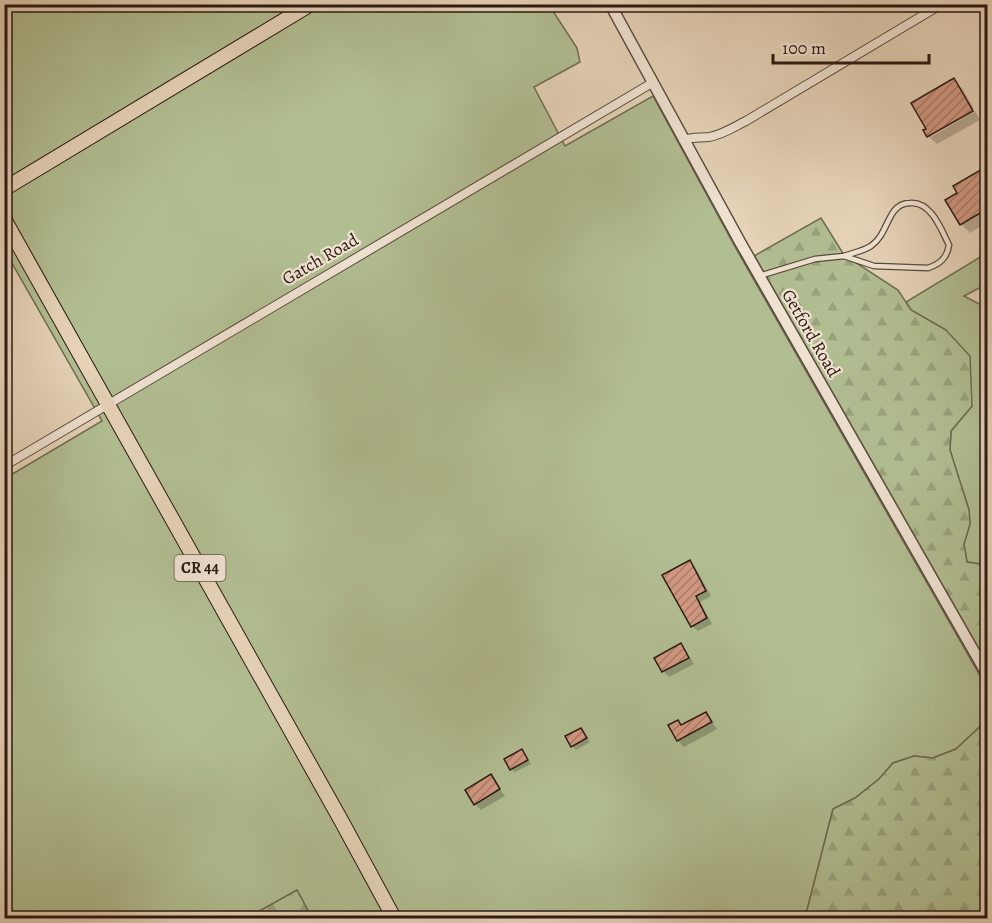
<svg xmlns="http://www.w3.org/2000/svg" width="992" height="923" font-family="Alegreya,serif">
	<defs>
		<pattern id="forest-firs" width="22" height="20" patternUnits="userSpaceOnUse" patternTransform="scale(1.5)"><rect width="22" height="20" fill="#b1be92"/><path d="M5 1l3.5 6h-7zM16 11l3.5 6h-7z" fill="#98a37d"/></pattern>
		<pattern id="building-hatch" width="6" height="6" patternUnits="userSpaceOnUse" patternTransform="scale(1.5)"><rect width="6" height="6" fill="#d39983"/><path d="M-1 1l2-2M0 6l6-6M5 7l2-2" fill="none" stroke="#ab7c6a"/></pattern>
	</defs>
	<rect width="100%" height="100%" fill="#e6d3b8"/>
	<filter id="stains"><feTurbulence type="fractalNoise" baseFrequency=".00333" numOctaves="4"/><feColorMatrix values="0 0 0 0 .2 0 0 0 0 .09 0 0 0 0 .02 0 0 0 .5 -.17"/></filter>
	<radialGradient id="worn" r=".72"><stop offset=".6" stop-color="#630" stop-opacity="0"/><stop offset="1" stop-color="#630" stop-opacity=".3"/></radialGradient>
	<g fill="#b1be92" stroke="#6e6c52" stroke-width="1.5">
		<polygon points="5,5 300,5 5,182"/>
		<polygon points="321,5 549,5 577,48 580,62 534,87 565,146 653,96 734,245 987,688 987,720 956,749 933,758 914,756 893,763 879,779 855,798 833,809 805,918 401,918 347,819 5,206 4,195 51,165"/>
		<polygon points="5,231 337,825 387,918 312,918 297,890 247,918 5,918 4,479 102,421 5,251"/>
		<polygon points="987,253 987,284 964,296 987,308 988,562 981,564 967,562 964,544 970,524 969,510 950,450 951,431 972,406 946,330 911,310 906,302"/>
	</g>
	<g fill="url(#forest-firs)" stroke="#6e6c52" stroke-width="1.5">
		<polygon points="821,218 844,255 898,290 911,310 946,330 970,356 972,406 951,431 950,450 969,510 970,524 964,544 967,562 981,564 987,562 987,664 754,256"/>
		<polygon points="987,720 987,918 805,918 833,809 855,798 879,779 893,763 914,756 933,758 956,749"/>
		<polygon points="297,890 312,918 247,918"/>
	</g>
	<g fill="#0003">
		<polygon points="953,80 962,88 974,109 931,133 931,137 975,111 980,120 937,144 928,136"/>
		<polygon points="983,170 988,174 988,222 970,233 961,224 947,200 959,193"/>
		<polygon points="689,562 695,567 711,596 700,602 712,624 698,631 692,626"/>
		<polygon points="680,645 686,651 694,664 669,677 663,671"/>
		<polygon points="706,714 717,729 684,747 678,741 678,722 683,726"/>
		<polygon points="581,729 590,742 576,750 572,746"/>
		<polygon points="522,751 531,764 515,772 511,769"/>
		<polygon points="490,776 505,796 481,810 475,804"/>
	</g>
	<g fill="url(#building-hatch)" stroke="#2a1913" stroke-width="1.5">
		<polygon points="954,78 973,111 927,137 923,130 926,129 911,103"/>
		<polygon points="984,168 987,175 987,209 960,225 945,200 957,193 953,186"/>
		<polygon points="690,560 706,591 696,596 707,618 691,627 662,575"/>
		<polygon points="681,643 689,658 662,672 654,658"/>
		<polygon points="706,712 712,722 677,741 668,725 678,720 681,725"/>
		<polygon points="581,728 587,738 571,747 565,736"/>
		<polygon points="522,749 528,760 510,770 504,759"/>
		<polygon points="491,774 500,789 474,805 465,790"/>
	</g>
	<g fill="none" stroke-linecap="round" stroke-linejoin="round">
		<defs>
			<path id="service" d="M 759,276 L 815,259 L 844,256 L 874,266 L 928,268 C 940,264 947,258 949,245 C 941,229 931,201 910,203 C 904,203 898,206 894,211 C 886,222 883,238 871,246 C 863,251 853,253 844,256"/>
			<g id="minor">
				<path d="M 683,140 C 692,137 700,138 709,137 C 722,135 734,127 746,121 L 942,4"/>
				<polyline points="4,466 652,83"/>
			</g>
			<polyline id="tertiary" points="610,4 740,242 988,676"/>
			<g id="primary">
				<polyline points="4,189 311,4"/>
				<polyline points="4,219 342,822 394,918"/>
			</g>
		</defs>
		<use href="#service" stroke="#59483c" stroke-width="7"/>
		<use href="#minor" stroke="#59483c" stroke-width="10"/>
		<use href="#tertiary" stroke="#59483c" stroke-width="13"/>
		<use href="#primary" stroke="#2a1913" stroke-width="16"/>
		<use href="#service" stroke="#efe2d1" stroke-width="4.5"/>
		<use href="#minor" stroke="#efe2d1" stroke-width="8"/>
		<use href="#tertiary" stroke="#efe2d1" stroke-width="10"/>
		<use href="#primary" stroke="#e6d3b8" stroke-width="14"/>
	</g>
	<g text-anchor="middle" dominant-baseline="central" stroke-width="4.5" stroke-linejoin="round" paint-order="stroke">
		<rect fill="#efe2d1" stroke="#65554c" stroke-width="1.5" x="174.5" y="555" width="51" height="26" rx="4.5"/>
		<g font-size="16" font-weight="bold" fill="#2a1913">
			<text x="200" y="568">CR 44</text>
		</g>
		<g font-size="18" fill="#2a1913" stroke="#efe2d1">
			<text transform="translate(320 259) rotate(-30)">Gatch Road</text>
			<text transform="translate(811 333) rotate(60)">Getford Road</text>
		</g>
	</g>
	<rect width="992" height="923" fill="none" stroke="#e6d3b8" stroke-width="24"/>
	<rect x="6" y="6" width="980" height="911" fill="none" stroke="#2a1913" stroke-width="3"/>
	<rect x="12" y="12" width="968" height="899" fill="none" stroke="#2a1913" stroke-width="1.5"/>
	<path d="M773 54v9h156v-9" fill="none" stroke="#2a1913" stroke-width="3"/>
	<text x="782" y="54" font-size="18" fill="#2a1913" stroke="#efe2d1" stroke-width="4.5" paint-order="stroke">100 m</text>
	<rect width="100%" height="100%" filter="url(#stains)"/>
	<rect width="100%" height="100%" fill="url(#worn)"/>
</svg>
